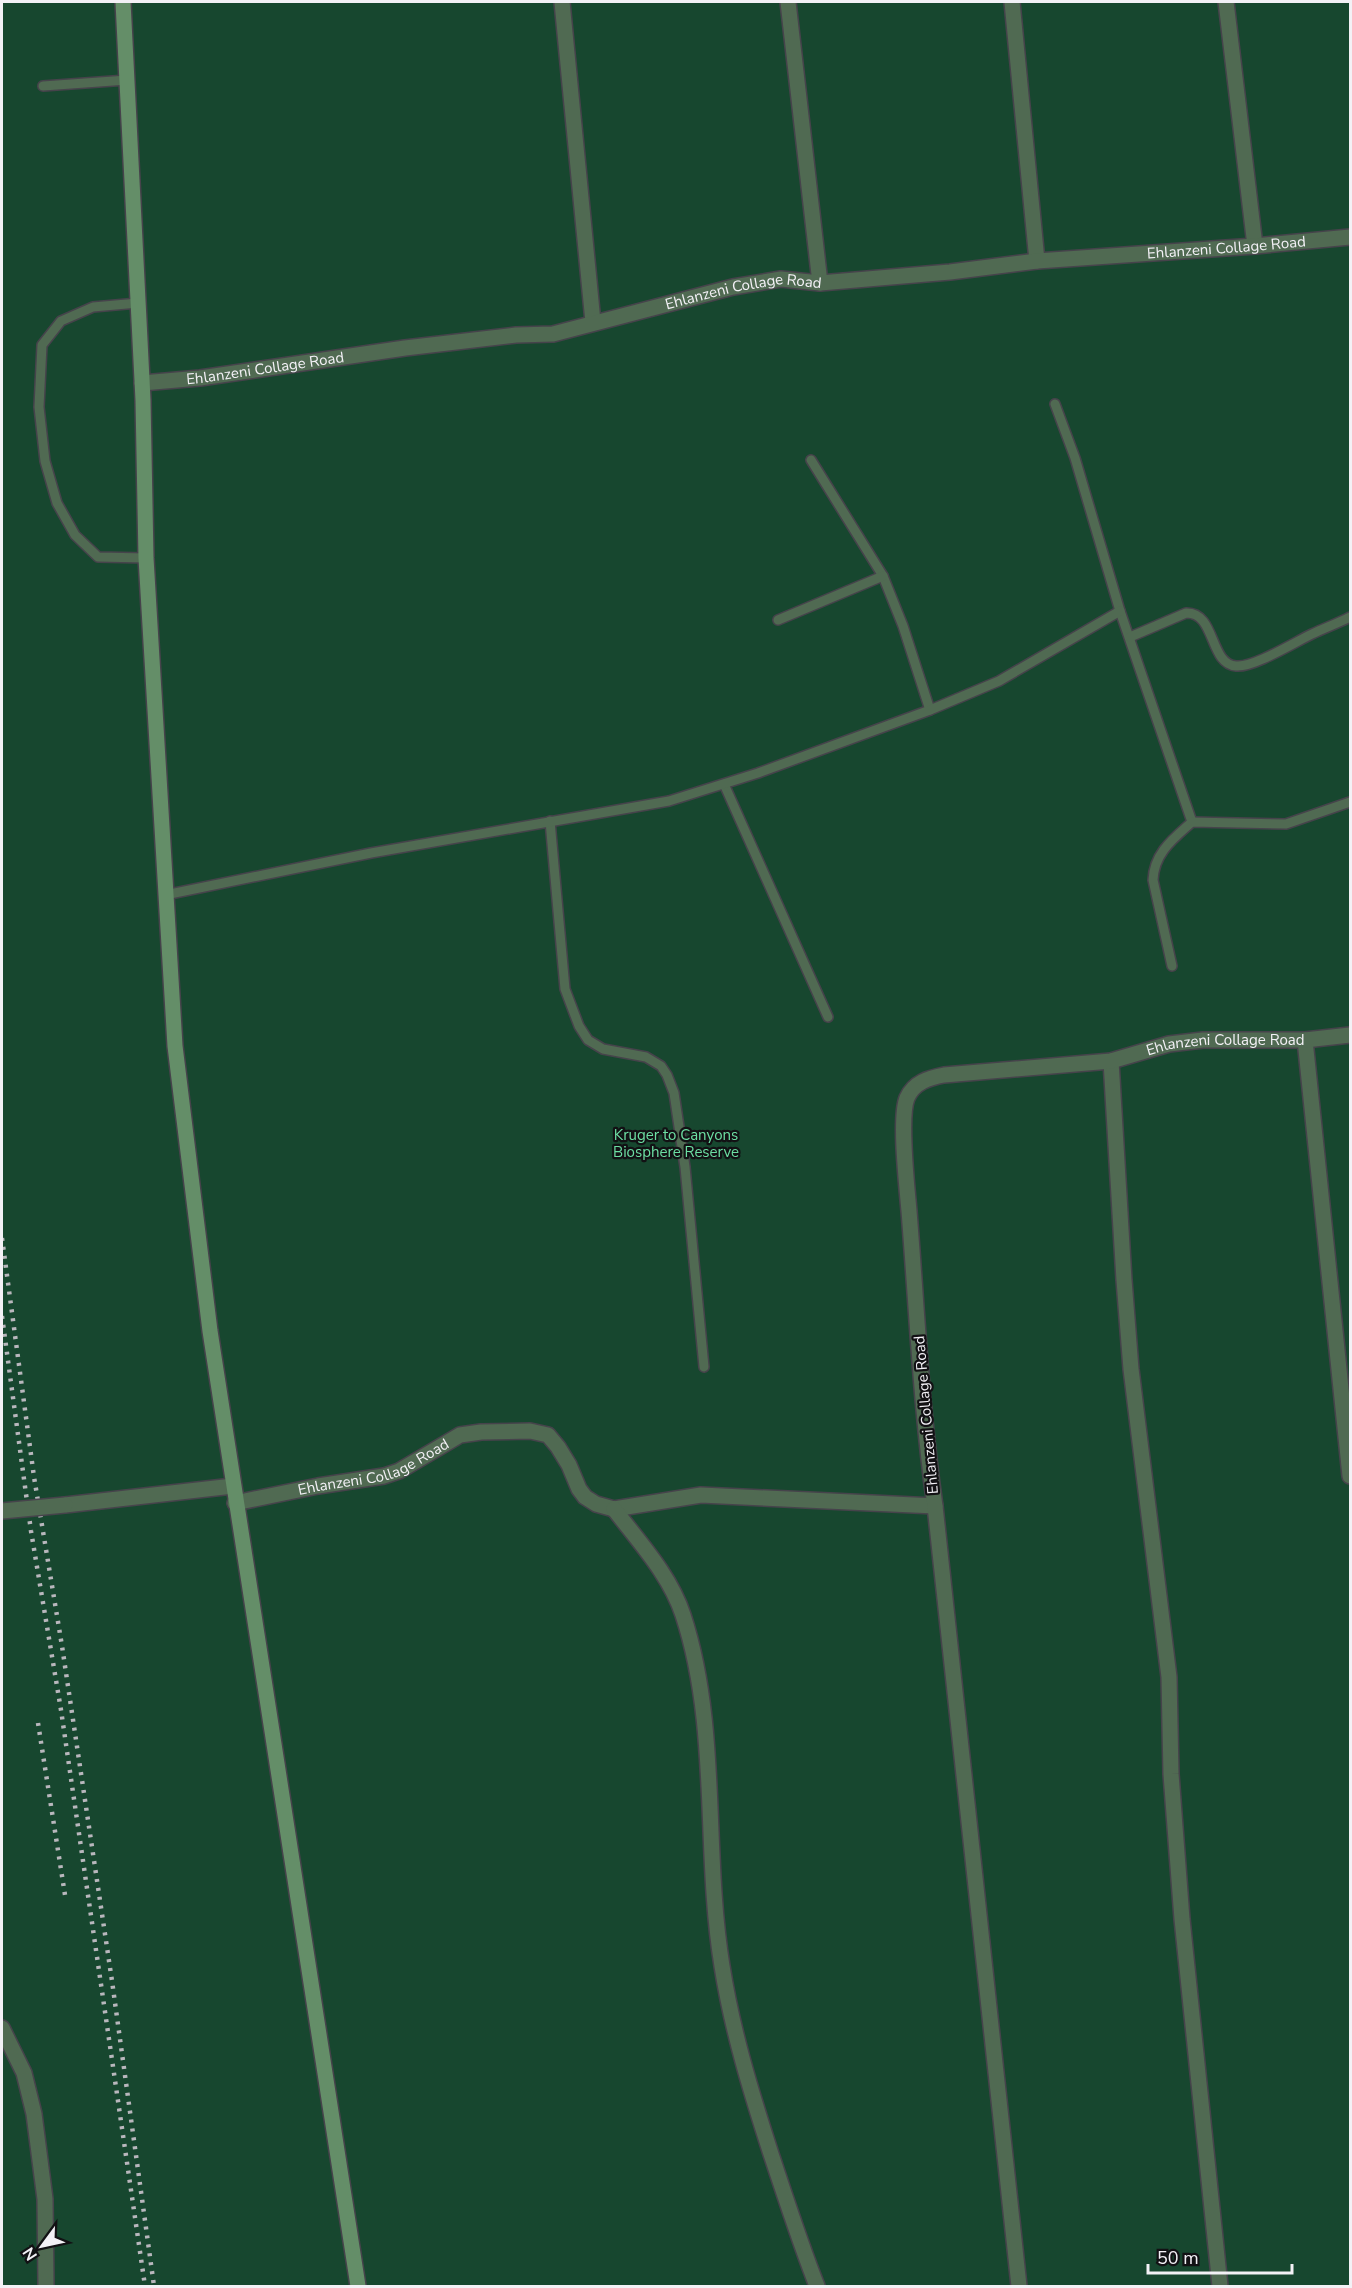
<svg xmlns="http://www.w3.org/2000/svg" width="1352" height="2288" font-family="'Nunito Sans',sans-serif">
	<rect width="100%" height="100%" fill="#2a272f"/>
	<rect fill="#17472f" x="2" y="2" width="1348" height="2284"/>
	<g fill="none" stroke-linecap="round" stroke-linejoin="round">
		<defs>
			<g id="lane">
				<polyline points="43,86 127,80"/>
				<polyline points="138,303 93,307 61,321 42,345 39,407 45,461 57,503 75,535 98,557 146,558"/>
				<polyline points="1055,404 1075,458 1120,611 1192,822"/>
				<polyline points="811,460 883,576 903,626 930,710"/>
				<polyline points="778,620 883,576"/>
				<path d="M 1130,637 L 1186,613 C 1216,612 1209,664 1236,666 C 1253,668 1295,642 1312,634 C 1325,628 1338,623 1350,617"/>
				<polyline points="724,784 828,1017"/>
				<polyline points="550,821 565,989 579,1026 588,1040 603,1049 646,1057 661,1066 667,1075 674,1093 685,1167 704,1367"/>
				<polyline points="165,895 371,853 669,801 758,773 930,710 999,681 1120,611"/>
				<path d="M 1172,966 L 1153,880 C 1154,853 1173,839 1192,822 L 1286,824 L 1350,802"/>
			</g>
			<g id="street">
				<polyline points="562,2 593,322"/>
				<polyline points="788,2 820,283"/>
				<polyline points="1012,2 1037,261"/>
				<polyline points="1226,2 1255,246"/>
				<path id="s1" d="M 142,383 L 200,378 L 405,348 L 516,335 L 553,334 L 733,287 L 781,279 L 820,283 L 950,272 L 1037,261 L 1255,246 L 1350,237"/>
				<polyline points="1305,1040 1350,1476"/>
				<polyline points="1111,1061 1124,1280 1131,1369 1169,1677 1171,1774 1182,1919 1220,2286"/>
				<path id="s2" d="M 235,1503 L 318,1486 L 384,1476 L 399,1471 L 460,1435 L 481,1432 L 530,1431 L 548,1435 L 558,1447 L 569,1465 L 579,1489 L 585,1497 L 596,1504 L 614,1509 L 701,1495 L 935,1506"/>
				<polyline points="65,1505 233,1486"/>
				<path d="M 614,1509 C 639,1542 670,1575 683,1615 C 720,1728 703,1850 722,1966 C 732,2030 751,2092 771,2154 C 786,2199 800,2243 817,2286"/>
				<polyline points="2,2028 24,2073 34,2114 45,2199 46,2286"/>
				<path id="s3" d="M 1019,2286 L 935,1506 C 921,1409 917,1310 909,1211 C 907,1187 899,1118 907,1098 C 914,1082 929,1078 944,1075 L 1111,1061 L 1169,1044 L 1203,1040 L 1305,1040 L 1350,1035"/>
			</g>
			<polyline id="secondary" points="123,2 143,400 146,558 175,1046 210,1331 358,2286"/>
		</defs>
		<use href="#lane" stroke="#46434b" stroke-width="12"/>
		<use href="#street" stroke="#46434b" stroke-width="18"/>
		<use href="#secondary" stroke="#46434b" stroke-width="18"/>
		<use href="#lane" stroke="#506a52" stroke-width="9"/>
		<use href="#street" stroke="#506a52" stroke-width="15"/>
		<use href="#secondary" stroke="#648e68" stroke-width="15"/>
		<g stroke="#b9b7bd" stroke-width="4.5" stroke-dasharray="3 6" stroke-linecap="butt">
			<polyline points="2,1238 34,1477 62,1646 112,1981 154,2286"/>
			<polyline points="2,1316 31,1531 61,1710 145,2286"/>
			<polyline points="38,1723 65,1895"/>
		</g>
		<defs>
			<polyline id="street-bridge" points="2,1511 65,1505"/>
		</defs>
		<use href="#street-bridge" stroke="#46434b" stroke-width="18" stroke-linecap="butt"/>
		<use href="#street-bridge" stroke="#506a52" stroke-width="15"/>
	</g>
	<g text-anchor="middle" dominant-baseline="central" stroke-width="4.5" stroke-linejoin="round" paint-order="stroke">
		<g font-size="15" fill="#f3f1f6" stroke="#121114">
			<text stroke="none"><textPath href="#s1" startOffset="1096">Ehlanzeni Collage Road</textPath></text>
			<text stroke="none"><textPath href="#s1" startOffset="610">Ehlanzeni Collage Road</textPath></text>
			<text stroke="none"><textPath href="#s1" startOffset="124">Ehlanzeni Collage Road</textPath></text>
			<text stroke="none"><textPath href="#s3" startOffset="1524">Ehlanzeni Collage Road</textPath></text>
			<text transform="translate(926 1415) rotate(-95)">Ehlanzeni Collage Road</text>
			<text stroke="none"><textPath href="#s2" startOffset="144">Ehlanzeni Collage Road</textPath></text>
		</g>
		<g font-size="15" fill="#6cdfa3" stroke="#121114">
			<text x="676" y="1135">Kruger to Canyons<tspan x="676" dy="17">Biosphere Reserve</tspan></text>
		</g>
	</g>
	<rect width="1352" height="2288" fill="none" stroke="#f3f1f6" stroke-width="6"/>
	<g transform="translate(42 2246) rotate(237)" stroke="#121114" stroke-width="4.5" paint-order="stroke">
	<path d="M0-4.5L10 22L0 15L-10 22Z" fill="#f3f1f6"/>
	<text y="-9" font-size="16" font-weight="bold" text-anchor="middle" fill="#f3f1f6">N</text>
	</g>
	<path d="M1148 2264v9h144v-9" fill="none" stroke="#f3f1f6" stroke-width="3"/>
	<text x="1157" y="2264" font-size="18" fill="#f3f1f6" stroke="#121114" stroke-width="4.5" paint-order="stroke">50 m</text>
</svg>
